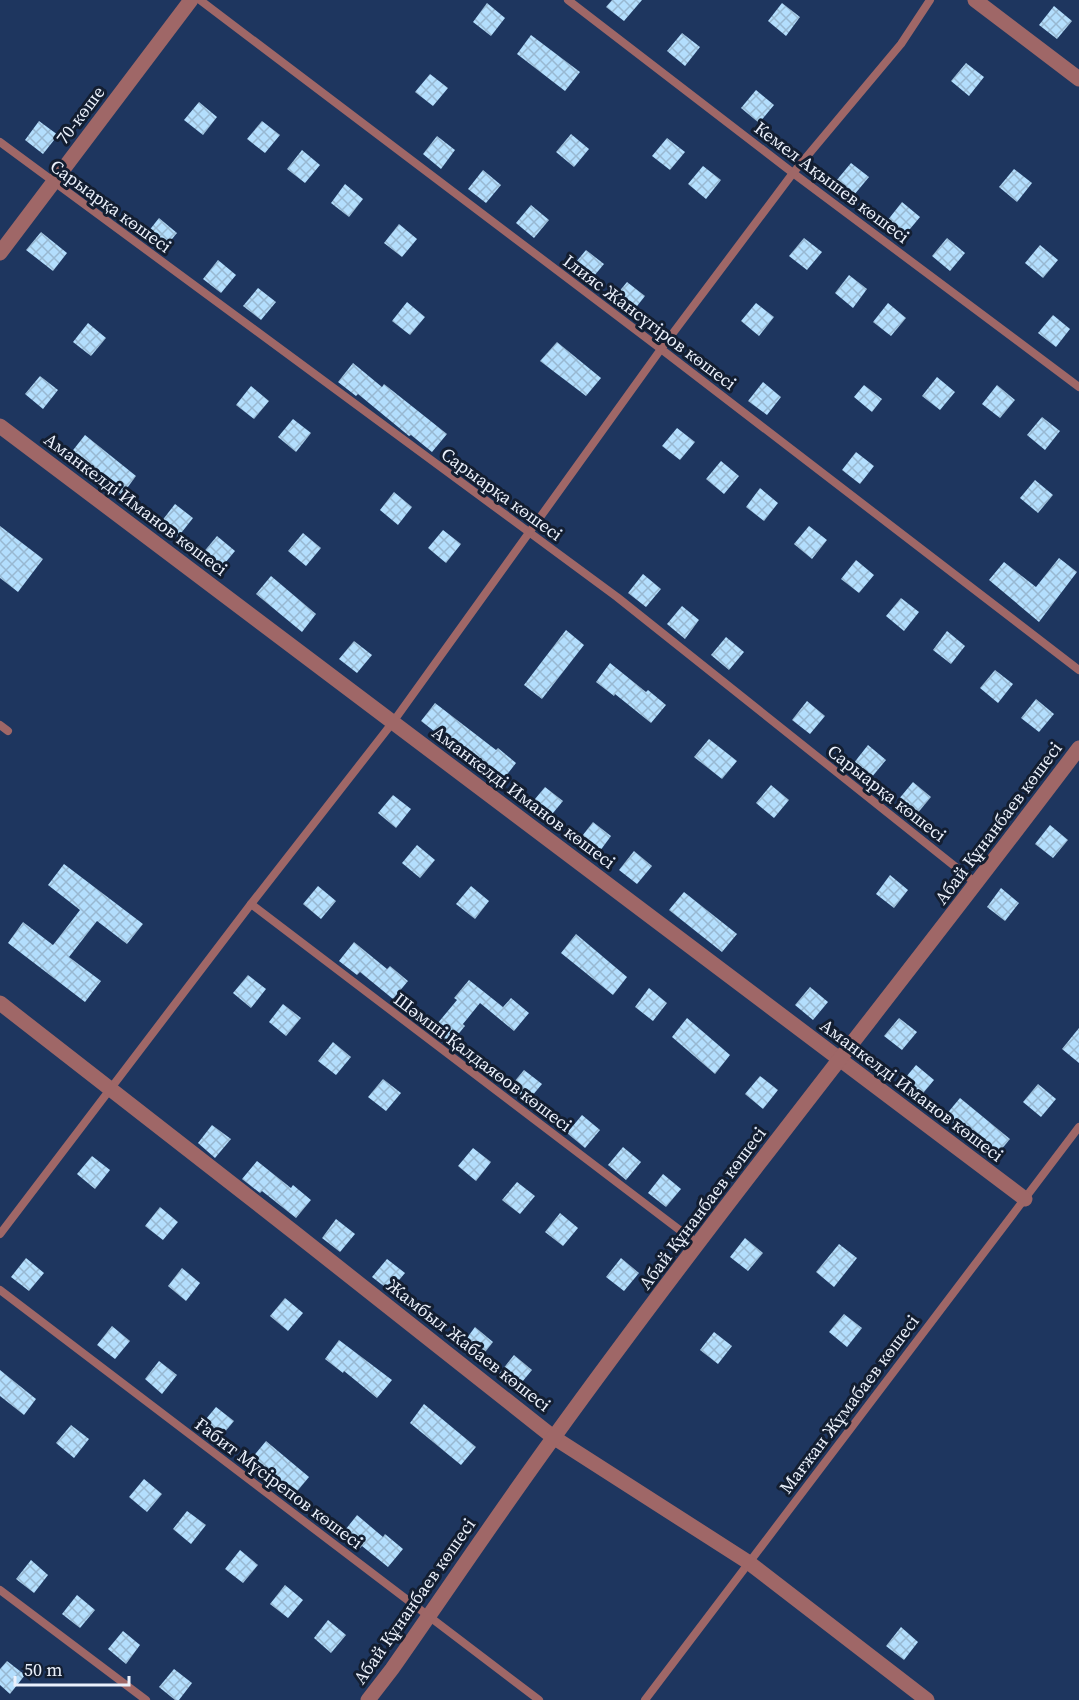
<svg xmlns="http://www.w3.org/2000/svg" width="1079" height="1700" font-family="'Source Serif 4',serif">
	<defs>
		<pattern id="building-cross-hatch" width="8" height="8" patternUnits="userSpaceOnUse" patternTransform="scale(1.5)"><rect width="8" height="8" fill="#b3defd"/><path d="M0 0l8 8M0 8l8-8" fill="none" stroke="#98b8d1"/></pattern>
	</defs>
	<rect width="100%" height="100%" fill="#1e365f"/>
	<g fill="url(#building-cross-hatch)">
		<polygon points="612,0 642,0 624,21 606,7"/>
		<polygon points="487,3 505,18 491,36 473,22"/>
		<polygon points="782,3 800,17 786,36 768,21"/>
		<polygon points="1054,6 1072,21 1057,39 1039,25"/>
		<polygon points="682,33 700,47 685,66 667,51"/>
		<polygon points="531,35 580,72 565,91 517,54"/>
		<polygon points="966,63 984,77 969,96 951,81"/>
		<polygon points="430,74 448,88 433,106 415,92"/>
		<polygon points="756,90 774,105 759,123 741,108"/>
		<polygon points="199,102 217,117 203,135 184,120"/>
		<polygon points="39,121 58,135 43,154 25,140"/>
		<polygon points="262,121 280,135 265,153 247,139"/>
		<polygon points="571,134 589,149 574,167 556,152"/>
		<polygon points="437,136 455,150 441,169 423,154"/>
		<polygon points="667,138 685,152 670,170 652,156"/>
		<polygon points="302,150 320,165 305,183 287,169"/>
		<polygon points="851,163 869,177 854,195 836,181"/>
		<polygon points="703,166 721,180 706,199 688,184"/>
		<polygon points="1014,169 1032,183 1017,202 999,187"/>
		<polygon points="483,170 501,185 486,203 468,189"/>
		<polygon points="345,184 363,199 349,217 331,203"/>
		<polygon points="902,202 920,217 905,235 887,221"/>
		<polygon points="531,205 549,220 534,238 516,223"/>
		<polygon points="159,218 177,233 162,251 144,237"/>
		<polygon points="399,224 417,239 402,257 384,243"/>
		<polygon points="41,232 67,253 53,271 26,250"/>
		<polygon points="804,238 822,252 807,270 789,256"/>
		<polygon points="947,238 965,253 950,271 932,256"/>
		<polygon points="1040,245 1058,260 1043,278 1025,263"/>
		<polygon points="586,250 604,264 589,282 571,268"/>
		<polygon points="218,260 236,275 221,293 203,279"/>
		<polygon points="849,275 867,289 853,308 835,293"/>
		<polygon points="627,282 645,296 630,315 612,300"/>
		<polygon points="258,288 276,302 261,320 243,306"/>
		<polygon points="407,302 425,317 410,335 392,321"/>
		<polygon points="756,303 774,317 759,336 741,321"/>
		<polygon points="888,303 906,318 891,336 873,322"/>
		<polygon points="1053,315 1070,329 1056,347 1038,333"/>
		<polygon points="88,323 106,338 91,356 73,342"/>
		<polygon points="557,342 601,378 586,396 540,361"/>
		<polygon points="353,363 382,387 384,384 447,434 432,452 411,435 409,436 358,394 356,396 338,382"/>
		<polygon points="40,376 58,390 43,409 25,394"/>
		<polygon points="937,377 955,392 940,410 922,396"/>
		<polygon points="763,382 781,397 767,415 748,401"/>
		<polygon points="864,385 882,399 872,412 854,397"/>
		<polygon points="997,385 1015,400 1000,418 982,404"/>
		<polygon points="251,386 269,401 254,419 236,405"/>
		<polygon points="1042,417 1060,431 1045,450 1027,435"/>
		<polygon points="293,419 311,433 296,452 278,437"/>
		<polygon points="677,428 695,442 680,460 662,446"/>
		<polygon points="85,435 136,476 122,495 70,454"/>
		<polygon points="856,452 874,466 860,484 842,470"/>
		<polygon points="721,461 739,476 724,494 706,479"/>
		<polygon points="1035,480 1053,495 1038,513 1020,498"/>
		<polygon points="760,488 778,503 764,521 746,507"/>
		<polygon points="394,492 412,507 398,525 380,510"/>
		<polygon points="175,504 193,518 178,537 161,522"/>
		<polygon points="0,526 43,559 18,592 0,578"/>
		<polygon points="809,526 827,540 812,559 794,544"/>
		<polygon points="443,530 461,544 446,563 428,548"/>
		<polygon points="303,533 321,548 306,566 288,551"/>
		<polygon points="217,536 235,551 220,569 202,554"/>
		<polygon points="1059,558 1077,572 1039,622 989,580 1004,562 1036,587"/>
		<polygon points="856,560 874,575 859,593 841,579"/>
		<polygon points="643,574 661,589 646,607 628,593"/>
		<polygon points="271,576 316,614 302,632 256,594"/>
		<polygon points="901,598 919,612 904,631 886,616"/>
		<polygon points="682,606 699,620 685,639 667,624"/>
		<polygon points="566,630 584,645 542,699 524,685"/>
		<polygon points="947,631 965,646 951,664 933,650"/>
		<polygon points="726,637 744,652 729,670 711,655"/>
		<polygon points="354,641 372,655 357,673 339,659"/>
		<polygon points="610,663 646,692 648,690 666,705 651,723 615,694 614,696 596,682"/>
		<polygon points="995,670 1013,684 998,703 980,688"/>
		<polygon points="1036,699 1054,714 1039,732 1021,718"/>
		<polygon points="807,701 825,716 810,734 792,720"/>
		<polygon points="435,703 496,750 498,748 516,763 502,781 472,757 470,759 421,721"/>
		<polygon points="709,739 737,761 722,779 694,757"/>
		<polygon points="868,745 886,760 871,778 853,764"/>
		<polygon points="913,782 931,797 916,815 898,800"/>
		<polygon points="771,785 789,800 774,818 756,803"/>
		<polygon points="545,787 563,801 548,819 530,805"/>
		<polygon points="393,795 411,809 396,828 378,813"/>
		<polygon points="593,822 611,836 597,855 579,840"/>
		<polygon points="1050,825 1068,840 1053,858 1035,844"/>
		<polygon points="417,845 435,860 420,878 402,863"/>
		<polygon points="634,851 652,866 637,884 619,870"/>
		<polygon points="64,864 143,924 127,944 97,921 69,957 101,981 85,1002 8,943 23,922 53,945 80,910 48,885"/>
		<polygon points="890,875 908,890 894,908 876,894"/>
		<polygon points="318,886 336,901 321,919 303,904"/>
		<polygon points="471,886 489,901 475,919 456,904"/>
		<polygon points="1001,888 1019,903 1005,921 987,907"/>
		<polygon points="684,892 737,934 722,952 669,910"/>
		<polygon points="576,934 627,977 613,995 561,953"/>
		<polygon points="354,942 387,969 390,966 408,981 393,999 360,972 357,975 339,961"/>
		<polygon points="248,975 266,989 251,1008 233,993"/>
		<polygon points="469,980 503,1007 511,998 529,1013 514,1031 480,1003 463,1024 465,1026 450,1044 432,1030 457,1000 454,998"/>
		<polygon points="810,987 828,1002 813,1020 795,1005"/>
		<polygon points="649,988 667,1003 653,1021 635,1007"/>
		<polygon points="283,1004 301,1018 286,1036 269,1022"/>
		<polygon points="687,1018 730,1055 715,1074 672,1037"/>
		<polygon points="899,1018 917,1032 902,1050 884,1036"/>
		<polygon points="1079,1028 1079,1063 1062,1049"/>
		<polygon points="333,1042 351,1057 336,1075 318,1061"/>
		<polygon points="916,1065 934,1080 919,1098 901,1083"/>
		<polygon points="524,1070 542,1084 527,1102 509,1088"/>
		<polygon points="760,1076 778,1090 763,1109 745,1094"/>
		<polygon points="383,1079 401,1093 386,1111 368,1097"/>
		<polygon points="1038,1084 1056,1099 1041,1117 1023,1102"/>
		<polygon points="960,1098 1010,1139 995,1157 945,1116"/>
		<polygon points="582,1115 600,1130 585,1148 567,1133"/>
		<polygon points="212,1125 231,1139 215,1158 198,1143"/>
		<polygon points="623,1147 641,1162 626,1180 608,1165"/>
		<polygon points="473,1148 491,1162 476,1181 458,1166"/>
		<polygon points="92,1156 110,1170 95,1189 77,1174"/>
		<polygon points="257,1161 291,1188 293,1185 311,1200 296,1218 262,1191 260,1193 242,1179"/>
		<polygon points="663,1174 681,1189 666,1207 648,1193"/>
		<polygon points="517,1182 535,1196 520,1214 502,1200"/>
		<polygon points="160,1207 178,1222 163,1240 145,1226"/>
		<polygon points="560,1213 578,1228 563,1246 545,1232"/>
		<polygon points="336,1219 355,1234 340,1252 322,1238"/>
		<polygon points="745,1238 763,1253 748,1271 730,1257"/>
		<polygon points="839,1244 857,1258 834,1287 816,1272"/>
		<polygon points="26,1258 44,1273 29,1291 11,1277"/>
		<polygon points="621,1258 639,1273 624,1291 606,1277"/>
		<polygon points="387,1259 405,1273 390,1291 372,1277"/>
		<polygon points="182,1268 200,1283 186,1301 168,1286"/>
		<polygon points="285,1298 303,1313 288,1331 270,1316"/>
		<polygon points="844,1314 862,1328 847,1347 829,1332"/>
		<polygon points="112,1326 130,1341 115,1359 97,1345"/>
		<polygon points="475,1327 493,1342 479,1360 461,1346"/>
		<polygon points="714,1332 732,1346 718,1364 700,1350"/>
		<polygon points="339,1340 392,1380 377,1398 344,1371 343,1373 325,1359"/>
		<polygon points="514,1355 532,1370 517,1388 499,1374"/>
		<polygon points="159,1361 177,1375 162,1394 145,1379"/>
		<polygon points="0,1370 36,1399 24,1415 0,1396"/>
		<polygon points="424,1404 476,1447 461,1465 410,1423"/>
		<polygon points="216,1407 234,1421 219,1439 201,1425"/>
		<polygon points="71,1425 89,1439 74,1458 56,1443"/>
		<polygon points="266,1441 309,1477 294,1495 251,1459"/>
		<polygon points="144,1479 162,1494 147,1512 129,1497"/>
		<polygon points="187,1511 206,1525 191,1544 173,1529"/>
		<polygon points="357,1515 383,1537 385,1534 403,1549 388,1567 362,1546 360,1548 342,1534"/>
		<polygon points="240,1550 258,1565 243,1583 225,1569"/>
		<polygon points="31,1560 48,1575 34,1593 16,1579"/>
		<polygon points="285,1585 303,1600 288,1618 270,1604"/>
		<polygon points="77,1595 95,1610 80,1628 62,1614"/>
		<polygon points="328,1620 346,1635 331,1653 314,1638"/>
		<polygon points="901,1627 918,1642 904,1660 886,1646"/>
		<polygon points="123,1631 140,1645 126,1664 108,1649"/>
		<polygon points="7,1661 25,1675 10,1694 0,1685 0,1669"/>
		<polygon points="174,1669 192,1683 179,1700 175,1700 159,1687"/>
	</g>
	<g fill="none" stroke-linecap="round" stroke-linejoin="round">
		<g stroke="#9f6767" stroke-width="8">
			<polyline points="200,0 661,349 1079,670"/>
			<polyline points="568,0 793,173 1079,387"/>
			<polyline points="0,142 617,597 977,884"/>
			<polyline points="0,725 8,731"/>
			<polyline points="251,904 698,1244"/>
			<polyline points="0,1234 251,904 393,722 661,349 793,173 901,44 930,0"/>
			<polyline points="0,1290 539,1700"/>
			<polyline points="0,1590 146,1700"/>
			<polyline points="645,1700 1079,1127"/>
		</g>
		<g stroke="#9f6767" stroke-width="15">
			<polyline points="975,0 1079,79"/>
			<polyline points="0,253 191,0"/>
			<polyline points="0,426 1025,1199"/>
			<polyline points="0,1003 295,1233 553,1437 748,1562 927,1700"/>
			<path d="M 368,1700 L 392,1669 C 446,1592 498,1514 554,1437 C 723,1203 905,979 1079,748"/>
		</g>
	</g>
	<g text-anchor="middle" dominant-baseline="central" stroke-width="6" stroke-linejoin="round" paint-order="stroke">
		<g font-size="18" fill="#ebf1fc" stroke="#131e31">
			<text transform="translate(80 115) rotate(-53)">70-көше</text>
			<text transform="translate(832 182) rotate(37)">Кемел Ақышев көшесі</text>
			<text transform="translate(111 206) rotate(36)">Сарыарқа көшесі</text>
			<text transform="translate(650 322) rotate(37)">Ілияс Жансүгіров көшесі</text>
			<text transform="translate(502 494) rotate(36)">Сарыарқа көшесі</text>
			<text transform="translate(136 504) rotate(37)">Аманкелді Иманов көшесі</text>
			<text transform="translate(887 793) rotate(38)">Сарыарқа көшесі</text>
			<text transform="translate(524 797) rotate(37)">Аманкелді Иманов көшесі</text>
			<text transform="translate(998 823) rotate(-53)">Абай Құнанбаев көшесі</text>
			<text transform="translate(483 1062) rotate(37)">Шәмші Қалдаяөов көшесі</text>
			<text transform="translate(912 1090) rotate(37)">Аманкелді Иманов көшесі</text>
			<text transform="translate(702 1208) rotate(-53)">Абай Құнанбаев көшесі</text>
			<text transform="translate(469 1345) rotate(38)">Жамбыл Жабаев көшесі</text>
			<text transform="translate(849 1404) rotate(-53)">Мағжан Жұмабаев көшесі</text>
			<text transform="translate(279 1483) rotate(37)">Ғабит Мүсірепов көшесі</text>
			<text transform="translate(414 1601) rotate(-55)">Абай Құнанбаев көшесі</text>
		</g>
	</g>
	<path d="M15 1676v9h114v-9" fill="none" stroke="#ebf1fc" stroke-width="3"/>
	<text x="24" y="1676" font-size="18" fill="#ebf1fc" stroke="#131e31" stroke-width="4.5" paint-order="stroke">50 m</text>
</svg>
